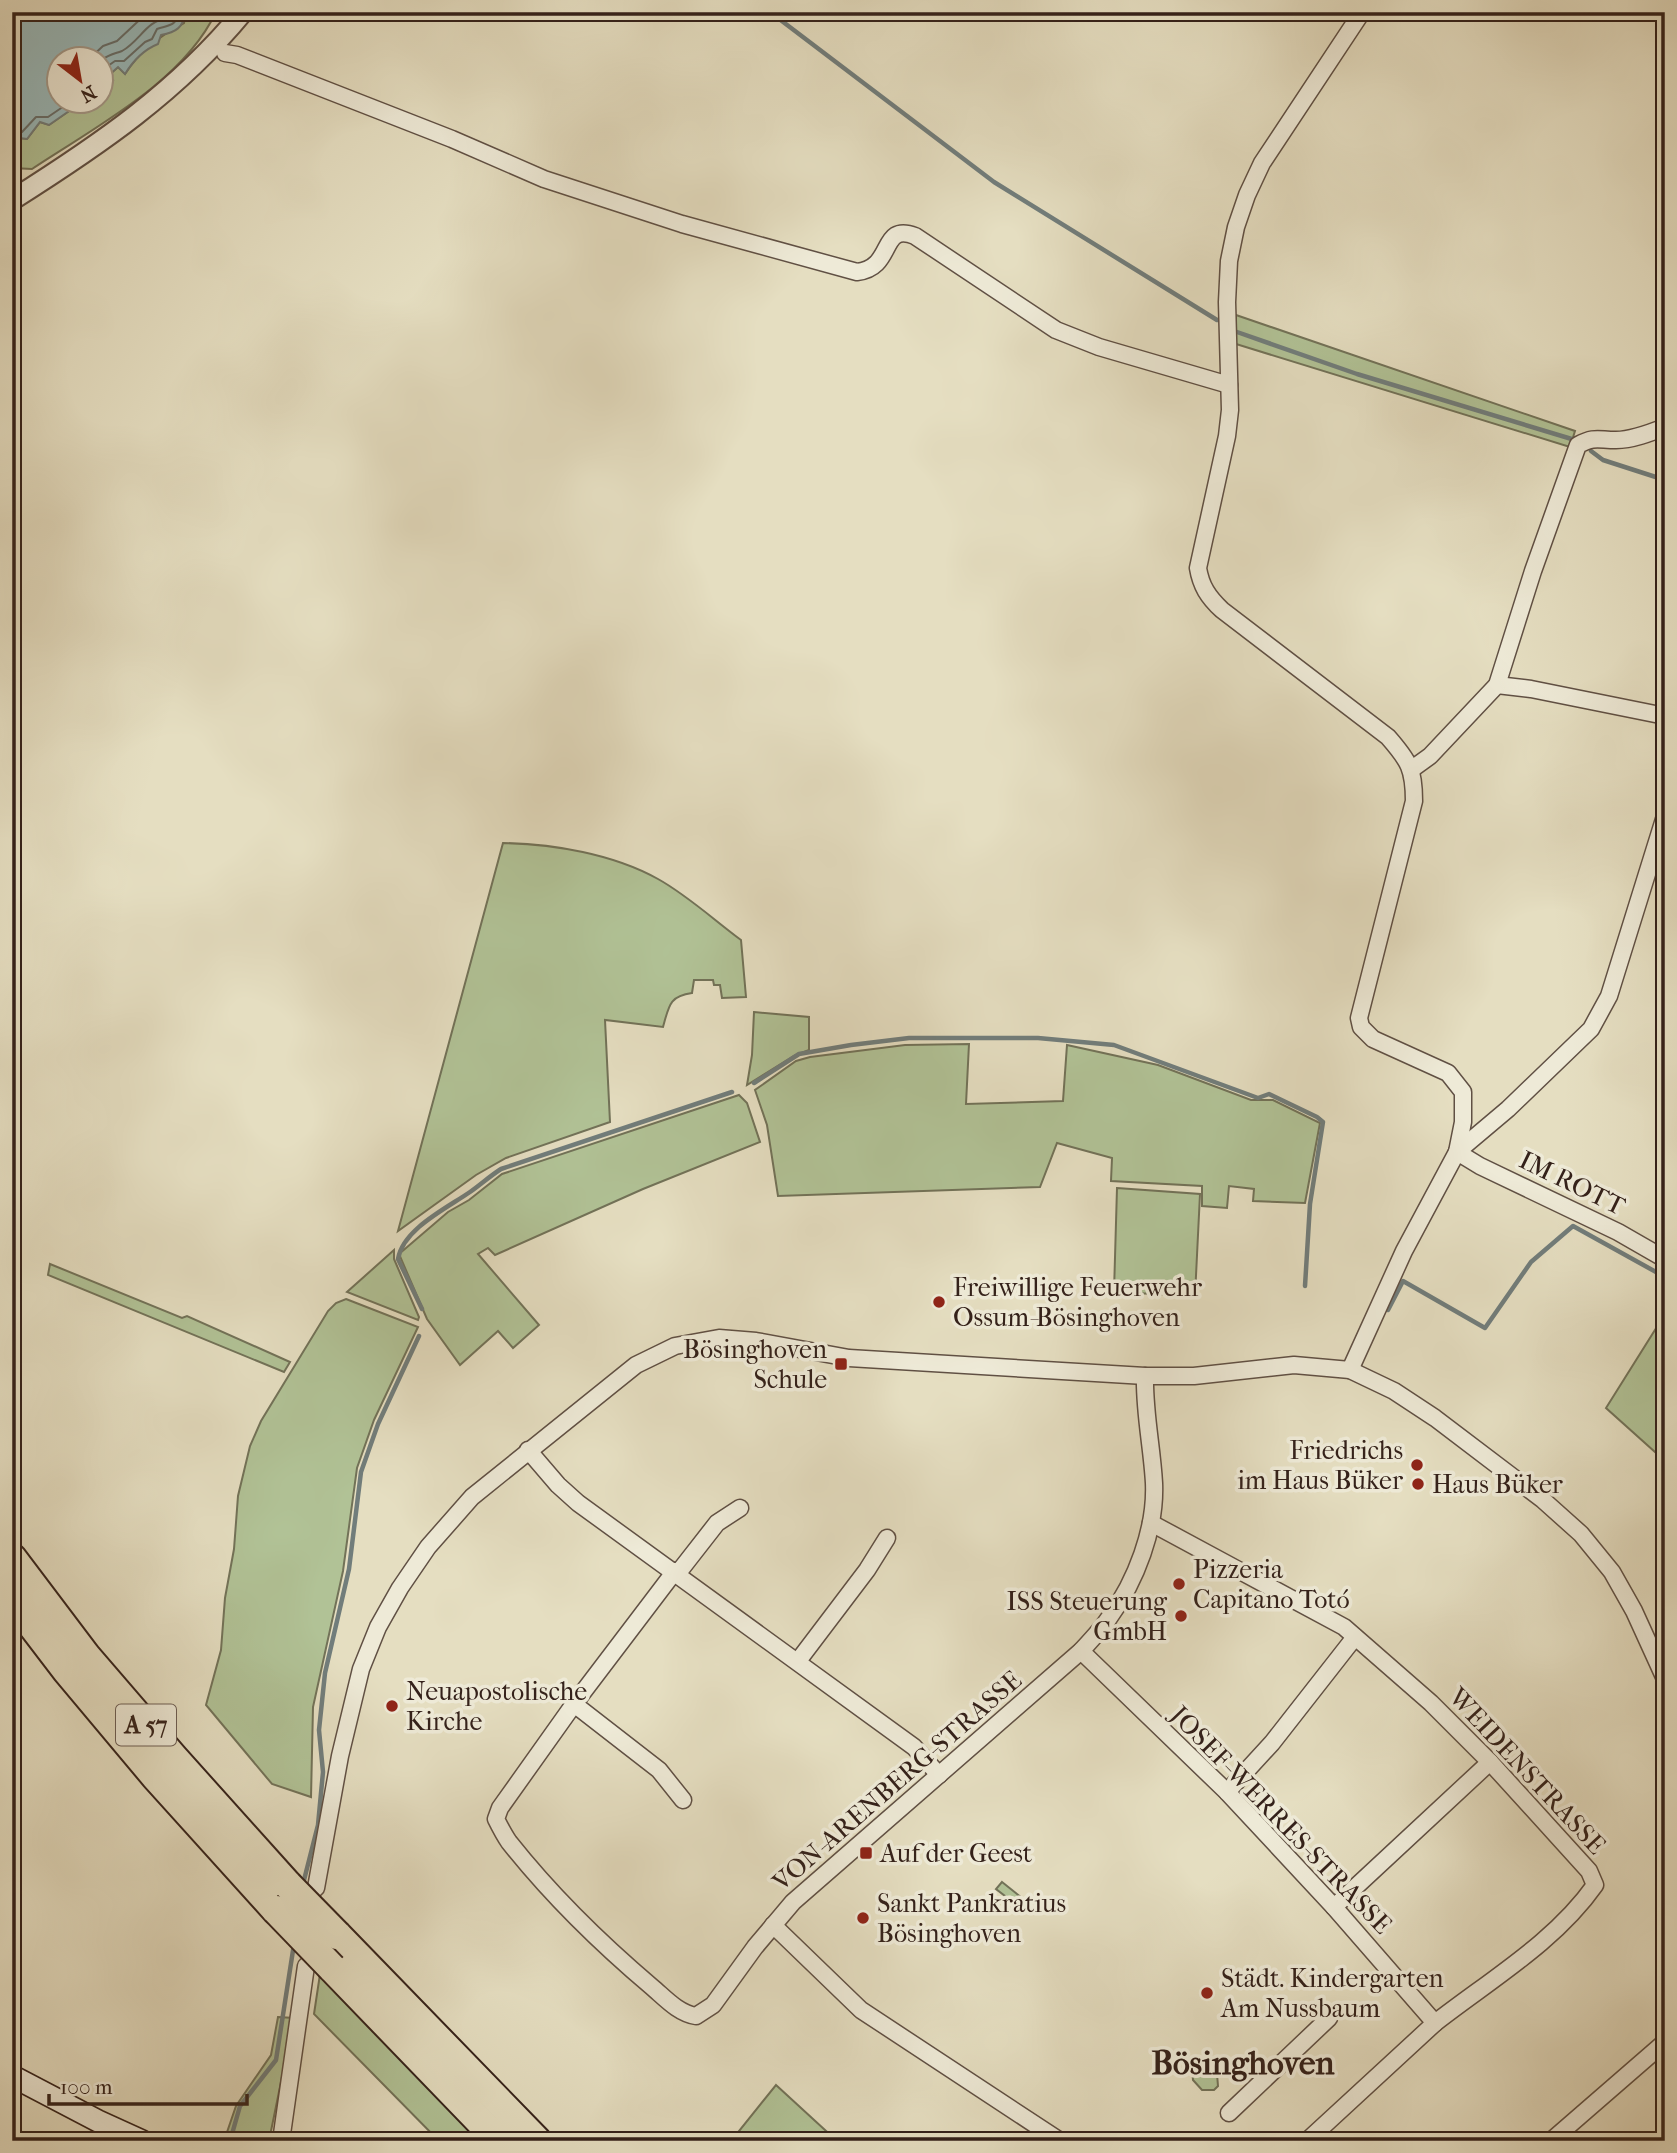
<svg xmlns="http://www.w3.org/2000/svg" width="1677" height="2153" font-family="'IM FELL French Canon',serif">
	<rect width="100%" height="100%" fill="#e5dec1"/>
	<filter id="stains"><feTurbulence type="fractalNoise" baseFrequency=".00286" numOctaves="4"/><feColorMatrix values="0 0 0 0 .2 0 0 0 0 .09 0 0 0 0 .02 0 0 0 .5 -.17"/></filter>
	<radialGradient id="worn" r=".72"><stop offset=".6" stop-color="#630" stop-opacity="0"/><stop offset="1" stop-color="#630" stop-opacity=".3"/></radialGradient>
	<g fill="#b1c296" stroke="#727258" stroke-width="2">
		<path d="M 186,12 L 216,12 C 183,82 95,127 32,169 L 12,168 L 12,137 L 27,139 L 40,122 L 49,125 L 82,102 L 102,102 L 102,87 L 106,85 L 109,75 L 118,67 L 125,74 C 139,51 161,35 184,23 Z"/>
		<polygon points="1236,315 1575,431 1570,447 1236,344"/>
		<path d="M 503,843 C 554,844 613,854 658,879 C 687,895 714,920 741,940 L 746,997 L 722,998 L 720,985 L 714,985 L 713,980 L 694,980 L 692,993 C 669,996 669,1006 663,1027 L 605,1020 L 610,1122 L 506,1158 L 476,1175 L 398,1231 Z"/>
		<polygon points="754,1012 809,1017 809,1050 794,1056 747,1085 752,1055"/>
		<polygon points="969,1044 966,1104 1063,1101 1067,1045 1158,1065 1251,1100 1273,1100 1320,1123 1305,1203 1253,1201 1254,1189 1229,1186 1227,1208 1202,1206 1202,1186 1111,1181 1112,1158 1057,1143 1040,1187 778,1196 767,1125 755,1090 796,1061 810,1057 905,1045"/>
		<polygon points="739,1095 747,1103 760,1142 643,1189 495,1255 488,1248 478,1254 539,1325 513,1348 498,1331 460,1365 427,1319 399,1254 448,1212 469,1200 502,1174"/>
		<polygon points="1117,1188 1200,1194 1195,1296 1114,1292"/>
		<polygon points="394,1250 394,1259 419,1317 418,1320 347,1292"/>
		<polygon points="50,1264 182,1318 187,1316 290,1362 284,1372 48,1275"/>
		<polygon points="346,1299 418,1327 374,1420 357,1468 343,1571 313,1707 311,1797 272,1784 206,1705 221,1650 225,1598 234,1549 238,1496 250,1446 261,1421 328,1311 336,1303"/>
		<polygon points="1665,1314 1665,1461 1606,1408"/>
		<polygon points="1002,1882 1027,1902 1022,1909 996,1889"/>
		<polygon points="320,1974 487,2141 439,2141 314,2014"/>
		<polygon points="278,2017 294,2018 271,2131 266,2141 224,2141 236,2106 271,2055"/>
		<polygon points="1207,2063 1217,2074 1218,2086 1214,2090 1202,2090 1193,2080 1192,2069 1198,2064"/>
		<polygon points="776,2085 837,2141 731,2141"/>
	</g>
	<path fill="#99babc" stroke="#717d7b" stroke-width="2" d="M 12,12 L 186,12 C 183,28 176,32 161,35 L 158,44 C 143,50 133,61 125,74 L 118,67 L 109,75 L 113,80 L 102,87 L 102,60 L 60,60 L 60,102 L 82,102 L 49,125 L 40,122 L 27,139 L 12,137 Z"/>
	<g fill="none" stroke-linecap="round" stroke-linejoin="round">
		<g stroke="#666e6b" stroke-width="2">
			<polyline points="88,60 103,46 117,41 148,12"/>
			<path d="M 102,60 C 109,54 114,54 122,51 C 140,41 146,21 167,18 L 170,12"/>
			<path d="M 102,79 L 105,68 L 115,61 L 124,61 L 145,42 L 152,39 L 157,29 C 168,25 176,27 179,12"/>
			<polyline points="12,130 22,132 36,117 48,117 70,102"/>
		</g>
		<g stroke="#717d7b" stroke-width="4.5">
			<polyline points="770,12 994,182 1217,320"/>
			<polyline points="1237,332 1357,374 1575,440"/>
			<polyline points="1591,451 1603,460 1665,480"/>
			<polyline points="754,1083 799,1054 851,1045 909,1038 1038,1038 1114,1045 1258,1098 1269,1094 1317,1117 1323,1122 1310,1204 1305,1286"/>
			<path d="M 422,1309 L 398,1259 C 403,1229 447,1208 470,1192 C 480,1185 490,1176 501,1169 L 732,1092"/>
			<polyline points="1388,1310 1403,1281 1485,1328 1531,1262 1573,1226 1665,1277"/>
			<polyline points="303,1884 318,1825 323,1772 319,1730 325,1673 349,1569 361,1472 378,1424 419,1336"/>
			<polyline points="230,2141 240,2106 276,2060 294,1944"/>
		</g>
		<defs>
			<g id="minor">
				<path d="M 225,53 L 237,55 L 452,139 L 544,179 L 682,224 L 857,272 C 895,268 879,222 915,236 L 1056,330 L 1099,347 L 1229,385"/>
				<polyline points="1497,685 1531,689 1665,716"/>
				<path d="M 1412,769 L 1430,756 L 1497,685 L 1533,571 L 1578,445 C 1595,436 1598,440 1616,440 C 1632,440 1650,433 1665,427"/>
				<polyline points="1457,1152 1508,1109 1591,1029 1609,996 1665,816"/>
				<polyline points="1457,1152 1480,1166 1618,1232 1665,1259"/>
				<path d="M 1350,1370 L 1404,1251 L 1457,1152 L 1463,1122 L 1463,1092 L 1448,1073 L 1373,1039 L 1361,1027 L 1359,1018 L 1414,801 C 1414,769 1409,761 1388,737 L 1222,610 C 1208,597 1201,586 1198,568 L 1227,436 L 1230,410 L 1227,302 L 1229,261 L 1236,227 L 1247,195 L 1262,163 L 1362,12"/>
				<polyline points="528,1450 558,1485 578,1503 914,1747 939,1775"/>
				<path d="M 1151,1523 L 1344,1627 L 1431,1703 L 1490,1762 L 1589,1871 L 1595,1885 C 1555,1942 1490,1980 1435,2023"/>
				<path d="M 675,1571 L 574,1704 L 500,1808 L 496,1819 C 500,1827 504,1835 509,1842 C 551,1895 600,1943 652,1987 C 665,1998 678,2013 696,2016 L 713,2005 L 755,1947 L 793,1902 L 1081,1651 C 1091,1640 1101,1630 1109,1618 C 1136,1581 1156,1529 1154,1483 C 1152,1447 1144,1411 1145,1376"/>
				<polyline points="678,1573 717,1523 740,1508"/>
				<polyline points="1081,1651 1227,1792 1334,1907 1435,2023 1307,2141"/>
				<polyline points="798,1661 867,1570 887,1538"/>
				<polyline points="574,1704 659,1770 683,1800"/>
				<polyline points="1227,1792 1272,1743 1355,1637"/>
				<polyline points="316,1888 340,1756 361,1669 378,1627 400,1588 428,1547 472,1497 636,1365 675,1346 719,1338 756,1341 849,1358 1145,1376 1194,1376 1294,1365 1350,1370 1394,1391 1435,1418 1543,1500 1581,1534 1612,1572 1634,1611 1665,1679"/>
				<polyline points="1334,1907 1490,1762"/>
				<polyline points="773,1925 861,2010 1060,2141"/>
				<polyline points="1229,2113 1329,2018"/>
				<polyline points="281,2141 306,1966"/>
				<polyline points="1551,2141 1665,2042"/>
			</g>
			<path id="tertiary" d="M 12,200 C 99,145 177,92 243,12"/>
			<polyline id="secondary" points="12,2076 98,2121 142,2141"/>
			<g id="motorway">
				<polyline points="12,1558 86,1656 173,1757 288,1885"/>
				<polyline points="12,1599 67,1671 155,1776 276,1910"/>
				<polyline points="337,1935 537,2141"/>
				<polyline points="332,1968 499,2141"/>
			</g>
		</defs>
		<use href="#minor" stroke="#605044" stroke-width="19"/>
		<use href="#tertiary" stroke="#605044" stroke-width="23"/>
		<use href="#secondary" stroke="#34211a" stroke-width="24"/>
		<use href="#motorway" stroke="#34211a" stroke-width="32"/>
		<use href="#minor" stroke="#eeead7" stroke-width="16"/>
		<use href="#tertiary" stroke="#eeead7" stroke-width="19"/>
		<use href="#secondary" stroke="#eeead7" stroke-width="21"/>
		<use href="#motorway" stroke="#e5dec1" stroke-width="28"/>
		<defs>
			<g id="motorway-bridge">
				<polyline points="288,1885 337,1935"/>
				<polyline points="276,1910 332,1968"/>
			</g>
		</defs>
		<use href="#motorway-bridge" stroke="#34211a" stroke-width="32" stroke-linecap="butt"/>
		<use href="#motorway-bridge" stroke="#e5dec1" stroke-width="28"/>
	</g>
	<g fill="#8f2418" stroke="#eeead7" stroke-width="2.5">
		<circle cx="939" cy="1302" r="7"/>
		<rect x="834" y="1357" width="14" height="14" rx="3.5"/>
		<circle cx="1417" cy="1465" r="7"/>
		<circle cx="1418" cy="1484" r="7"/>
		<circle cx="1179" cy="1584" r="7"/>
		<circle cx="1181" cy="1616" r="7"/>
		<circle cx="392" cy="1706" r="7"/>
		<rect x="859" y="1846" width="14" height="14" rx="3.5"/>
		<circle cx="863" cy="1918" r="7"/>
		<circle cx="1207" cy="1993" r="7"/>
	</g>
	<g text-anchor="middle" dominant-baseline="central" stroke-width="7" stroke-linejoin="round" paint-order="stroke">
		<rect fill="#eeead7" stroke="#6c5d53" stroke-width="2" x="116" y="1704.5" width="60" height="41" rx="5"/>
		<g font-size="24" font-weight="bold" fill="#34211a">
			<text x="146" y="1725">A 57</text>
		</g>
		<g font-size="26" fill="#34211a" stroke="#eeead7">
			<text transform="translate(1572 1183) rotate(26)">IM ROTT</text>
			<text transform="translate(1527 1771) rotate(47)">WEIDENSTRASSE</text>
			<text transform="translate(897 1781) rotate(-41)">VON-ARENBERG-STRASSE</text>
			<text transform="translate(1281 1820) rotate(46)">JOSEF-WERRES-STRASSE</text>
		</g>
		<g font-size="26" fill="#34211a" stroke="#eeead7" text-anchor="start">
			<text x="953" y="1287">Freiwillige Feuerwehr<tspan x="953" dy="30">Ossum-Bösinghoven</tspan></text>
			<text x="827" y="1349" text-anchor="end">Bösinghoven<tspan x="827" dy="30">Schule</tspan></text>
			<text x="1403" y="1450" text-anchor="end">Friedrichs<tspan x="1403" dy="30">im Haus Büker</tspan></text>
			<text x="1432" y="1484">Haus Büker</text>
			<text x="1193" y="1569">Pizzeria<tspan x="1193" dy="30">Capitano Totó</tspan></text>
			<text x="1167" y="1601" text-anchor="end">ISS Steuerung<tspan x="1167" dy="30">GmbH</tspan></text>
			<text x="406" y="1691">Neuapostolische<tspan x="406" dy="30">Kirche</tspan></text>
			<text x="880" y="1853">Auf der Geest</text>
			<text x="877" y="1903">Sankt Pankratius<tspan x="877" dy="30">Bösinghoven</tspan></text>
			<text x="1221" y="1978">Städt. Kindergarten<tspan x="1221" dy="30">Am Nussbaum</tspan></text>
		</g>
		<g font-size="33" font-weight="bold" fill="#34211a" stroke="#eeead7">
			<text x="1243" y="2063">Bösinghoven</text>
		</g>
	</g>
	<rect width="1677" height="2153" fill="none" stroke="#e5dec1" stroke-width="42"/>
	<rect x="14" y="14" width="1649" height="2125" fill="none" stroke="#34211a" stroke-width="3.5"/>
	<rect x="21" y="21" width="1635" height="2111" fill="none" stroke="#34211a" stroke-width="2"/>
	<g transform="translate(80 80) rotate(149)"><circle r="33" fill="#eeead7" stroke="#a49a8b" stroke-width="2"/>
	<path d="M0-5L12 26L0 18L-12 26Z" fill="#8f2418"/>
	<text y="-10" font-size="19" font-weight="bold" text-anchor="middle" fill="#34211a">N</text>
	</g>
	<path d="M49 2094v10h198v-10" fill="none" stroke="#34211a" stroke-width="3.5"/>
	<text x="60" y="2094" font-size="21" fill="#34211a" stroke="#eeead7" stroke-width="5" paint-order="stroke">100 m</text>
	<rect width="100%" height="100%" filter="url(#stains)"/>
	<rect width="100%" height="100%" fill="url(#worn)"/>
</svg>
